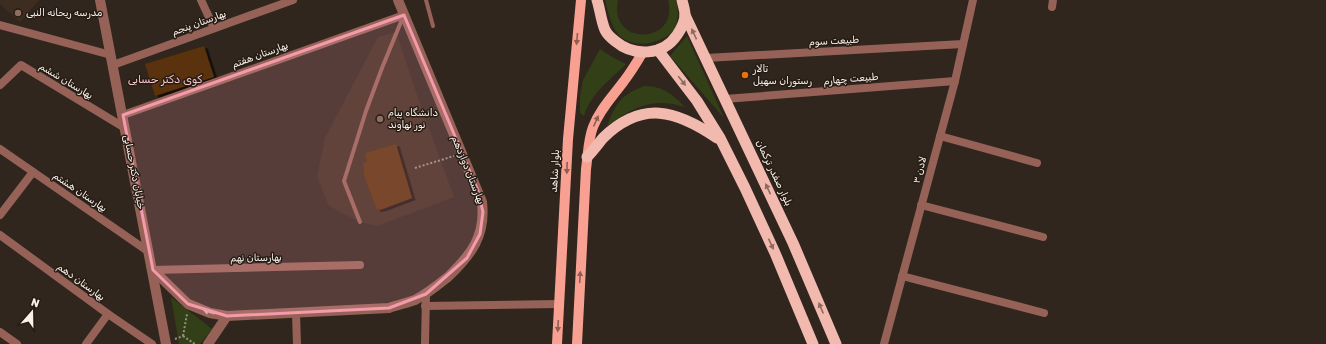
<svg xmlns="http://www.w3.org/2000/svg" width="1326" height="344" font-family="Rubik,'Noto Sans Arabic',sans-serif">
	<defs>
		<filter id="shadow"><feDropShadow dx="3.5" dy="2" stdDeviation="0" flood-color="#0009"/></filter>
	</defs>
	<rect width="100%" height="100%" fill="#30261d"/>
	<g fill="#3c2d20">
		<polygon points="0,0 39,0 20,22 0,4"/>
		<polygon points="396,32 419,101 454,197 377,226 360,222 329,206 317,177 325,138 378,37"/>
	</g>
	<g fill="#323f17">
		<path d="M 605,0 L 618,0 C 608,47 680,45 668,0 L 676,0 C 679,9 679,25 672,32 C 659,45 631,49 618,34 C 611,25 608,12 605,0 Z"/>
		<polygon points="687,36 724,118 670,56"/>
		<path d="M 600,49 L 612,57 L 626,64 C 610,80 591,93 584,116 L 580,113 L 580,96 L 583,80 Z"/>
		<path d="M 644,86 C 666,87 670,93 685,107 C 652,97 634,107 607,126 C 616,103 621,95 644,86 Z"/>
		<polygon points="171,297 212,329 200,344 179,344"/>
	</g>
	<g fill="#5a3207" filter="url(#shadow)">
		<polygon points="204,46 214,77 155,96 145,64"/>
		<polygon points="396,144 412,198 383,209 377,210 364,176 363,163 367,162 365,153"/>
	</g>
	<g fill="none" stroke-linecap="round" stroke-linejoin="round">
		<g stroke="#978f87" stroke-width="2" stroke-dasharray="2 2" stroke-linecap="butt">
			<polyline points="415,168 454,156"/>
			<polyline points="183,336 187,314"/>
			<polyline points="183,336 195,344"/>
			<polyline points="175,339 183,336"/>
		</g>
		<g stroke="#966258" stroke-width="4">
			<polyline points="426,0 433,26"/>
			<polyline points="360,222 344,181 366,111 382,68 403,17"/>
		</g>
		<g stroke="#966258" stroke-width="8">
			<polyline points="201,0 214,28"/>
			<polyline points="1052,7 1053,0"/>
			<polyline points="0,25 111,55"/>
			<polyline points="706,58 963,44"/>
			<polyline points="113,65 293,0"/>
			<polyline points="0,85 21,65 125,128"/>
			<polyline points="725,99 955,81"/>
			<polyline points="123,115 404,15"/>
			<polyline points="940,136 1037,163"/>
			<polyline points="0,149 149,252"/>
			<polyline points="921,205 1043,237"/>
			<polyline points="0,215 33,172"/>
			<polyline points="0,235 108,314 152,344"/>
			<polyline points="153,270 360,265"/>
			<polyline points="902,276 1044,313"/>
			<polyline points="425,306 559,304"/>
			<polyline points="296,313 297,344"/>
			<polyline points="0,332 17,344"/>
			<polyline points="86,344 108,314"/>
			<polyline points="425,344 426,294"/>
			<polyline points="884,344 955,81 973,0"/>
		</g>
		<g stroke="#966258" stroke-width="10">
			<polyline points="100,0 166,344"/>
			<polyline points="153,270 188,304 210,313 227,316 208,344"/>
			<path d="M 227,316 L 389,308 C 397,305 407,303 415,300 C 427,294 438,285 448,277 C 471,255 486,236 482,202 L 398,0"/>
		</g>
		<g stroke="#f8a192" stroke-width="10">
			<polyline points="557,344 568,139 581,0"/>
			<path d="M 577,344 L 586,169 C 588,155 588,140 593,127 C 600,109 613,96 624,81 C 631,72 637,62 643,52"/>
		</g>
		<g stroke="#f2baaf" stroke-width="11">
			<path d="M 597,0 C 600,9 601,21 605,30 C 607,34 611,38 615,41 C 634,57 663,56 677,35 C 681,29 685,23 685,15 C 685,10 683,5 682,0"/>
			<polyline points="685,15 793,243 836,344"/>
			<polyline points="658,50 697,101 720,138 745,188 775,253 813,344"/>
			<path d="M 587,157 C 593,151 598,144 603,138 C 642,100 676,110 717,138"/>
		</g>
	</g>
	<defs><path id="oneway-solid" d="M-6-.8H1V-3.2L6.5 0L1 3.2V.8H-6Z"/></defs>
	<g fill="#8c6b62">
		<use href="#oneway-solid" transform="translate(694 34) rotate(-115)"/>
		<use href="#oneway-solid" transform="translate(682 81) rotate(52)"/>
		<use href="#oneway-solid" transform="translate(768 189) rotate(-115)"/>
		<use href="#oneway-solid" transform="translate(771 244) rotate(65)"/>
		<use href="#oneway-solid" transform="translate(821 308) rotate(-113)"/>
	</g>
	<g fill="#8f5e53">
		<use href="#oneway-solid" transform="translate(577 39) rotate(95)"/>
		<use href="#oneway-solid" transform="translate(596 121) rotate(-66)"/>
		<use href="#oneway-solid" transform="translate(567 168) rotate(92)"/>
		<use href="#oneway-solid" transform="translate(580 277) rotate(-87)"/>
		<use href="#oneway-solid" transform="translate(558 326) rotate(93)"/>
	</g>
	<use fill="#d1b8b1" href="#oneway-solid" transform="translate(209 312) rotate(-163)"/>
	<path fill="#f39aab" fill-opacity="0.2" stroke="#f39aab" stroke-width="3" stroke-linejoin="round" d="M 404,15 L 478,191 L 483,212 L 480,234 L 467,258 L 426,294 L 389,308 L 227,316 L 188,304 L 153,270 L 123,115 Z"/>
	<g fill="#8d6e63" stroke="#261c14" stroke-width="1.5">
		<circle cx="18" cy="13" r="4"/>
		<circle cx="380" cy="119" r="4"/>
	</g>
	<circle fill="#e8710a" stroke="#261c14" stroke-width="1.5" cx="745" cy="75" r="4"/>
	<g text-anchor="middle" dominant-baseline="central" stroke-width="3" stroke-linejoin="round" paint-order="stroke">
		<g font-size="10" fill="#f9f2ec" stroke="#261c14" text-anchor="start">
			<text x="26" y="13">مدرسه ریحانه النبی</text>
			<text x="753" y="69">تالار<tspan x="753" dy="12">رستوران سهیل</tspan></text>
			<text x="388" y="113">دانشگاه پیام<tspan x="388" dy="12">نور نهاوند</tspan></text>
		</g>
		<g font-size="10" fill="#f9f2ec" stroke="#261c14">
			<text transform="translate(199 23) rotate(-20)">بهارستان پنجم</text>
			<text transform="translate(834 41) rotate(-3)">طبیعت سوم</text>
			<text transform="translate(260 55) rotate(-20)">بهارستان هفتم</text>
			<text transform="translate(851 79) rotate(-5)">طبیعت چهارم</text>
			<text transform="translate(66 81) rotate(31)">بهارستان ششم</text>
			<text transform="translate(468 170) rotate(68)">بهارستان دوازدهم</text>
			<text transform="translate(920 170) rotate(-75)">لادن ۳</text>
			<text transform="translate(555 171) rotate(-87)">بلوار شاهد</text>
			<text transform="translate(134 172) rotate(79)">خیابان دکتر حسابی</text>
			<text transform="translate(774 173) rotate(65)">بلوار صفدر ترکمان</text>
			<text transform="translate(80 192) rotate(34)">بهارستان هشتم</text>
			<text transform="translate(256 258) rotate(-1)">بهارستان نهم</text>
			<text transform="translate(81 282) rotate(36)">بهارستان دهم</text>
		</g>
		<g font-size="11" fill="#fac6cf" stroke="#261c14">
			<text x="165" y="79">کوی دکتر حسابی</text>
		</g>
	</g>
	<g transform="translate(32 312) rotate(20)" stroke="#261c14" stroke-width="3" paint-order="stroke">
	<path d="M0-3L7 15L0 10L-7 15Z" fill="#f9f2ec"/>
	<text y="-6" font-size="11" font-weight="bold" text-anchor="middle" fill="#f9f2ec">N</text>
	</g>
</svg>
